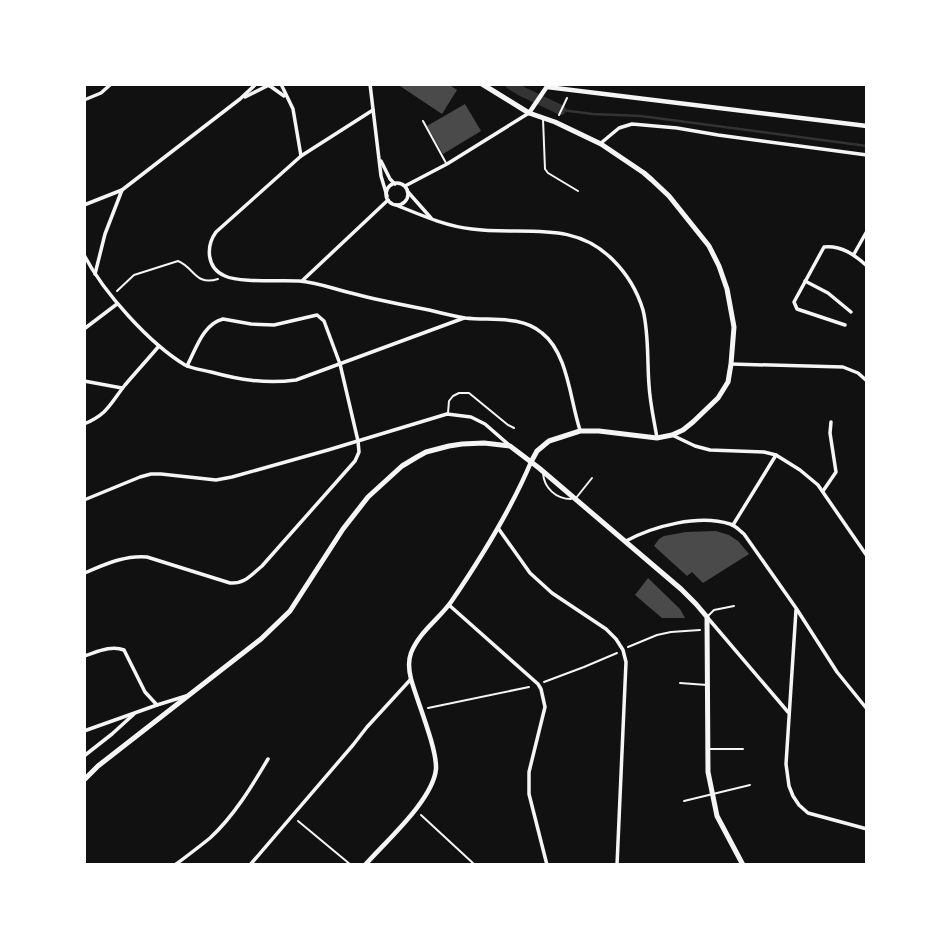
<svg xmlns="http://www.w3.org/2000/svg" width="951" height="949" font-family="'Source Serif 4',serif">
	<rect width="100%" height="100%" fill="#111"/>
	<g fill="none" stroke-linecap="round" stroke-linejoin="round">
		<polyline stroke="#333" stroke-width="2.5" points="561,110 593,114 641,116 867,146"/>
		<polyline stroke="#333" stroke-width="10" points="510,84 521,91 561,110"/>
	</g>
	<g fill="#4a4a4a">
		<polygon points="397,84 448,84 457,90 442,114"/>
		<polygon points="465,104 481,131 443,154 427,126"/>
		<polygon points="716,531 729,535 738,541 749,554 703,583 692,572 687,576 654,546 659,539 664,536 686,532"/>
		<polygon points="648,578 680,609 685,618 662,618 635,595"/>
	</g>
	<g fill="none" stroke-linecap="round" stroke-linejoin="round">
		<g stroke="#f5f5f5" stroke-width="2">
			<polyline points="559,115 567,98"/>
			<path d="M 117,291 L 134,275 L 178,261 C 195,268 195,286 218,279"/>
			<polyline points="628,647 657,635 671,632 700,630"/>
			<polyline points="544,682 584,667 617,653"/>
			<polyline points="428,708 529,687"/>
			<polyline points="421,815 475,865"/>
			<polyline points="298,821 351,865"/>
		</g>
		<g stroke="#f5f5f5" stroke-width="2">
			<polyline points="543,119 545,169 548,173 578,191"/>
			<polyline points="423,121 446,163"/>
			<polyline points="448,413 449,401 453,396 459,393 469,393 508,425 514,428"/>
			<path d="M 543,473 C 544,488 556,499 571,499"/>
			<polyline points="576,498 592,478"/>
			<polyline points="708,616 714,610 734,606"/>
			<polyline points="680,683 707,685"/>
			<polyline points="709,749 743,749"/>
			<polyline points="684,801 750,785"/>
		</g>
		<g stroke="#f5f5f5" stroke-width="3.5">
			<polyline points="264,84 270,86 275,84"/>
			<polyline points="281,84 293,109 301,156"/>
			<polyline points="370,84 381,176 387,196"/>
			<polyline points="270,86 284,96"/>
			<polyline points="245,97 267,86"/>
			<polyline points="84,100 101,93 111,84"/>
			<path d="M 373,110 L 301,156 L 216,232 C 206,246 206,268 225,276 C 239,283 281,280 299,281 C 316,282 334,289 351,293 C 377,300 403,305 429,310 C 441,313 453,316 465,318 C 491,321 521,315 542,333 C 568,353 570,400 580,430"/>
			<polyline points="601,143 619,128 632,124 677,128 718,135 867,155"/>
			<polyline points="381,161 390,179 395,184"/>
			<circle cx="397" cy="194" r="11"/>
			<polyline points="405,186 447,164 529,113"/>
			<polyline points="408,192 431,218"/>
			<polyline points="84,205 122,190 240,99 256,84"/>
			<path d="M 396,205 C 421,215 445,226 472,229 C 523,236 573,219 613,260 C 628,275 637,290 643,310 C 649,334 647,360 649,385 C 650,403 654,420 657,438"/>
			<polyline points="854,254 867,231"/>
			<path d="M 84,255 C 104,293 149,343 185,365 C 193,369 203,370 211,372 C 240,380 266,384 296,380 L 464,318"/>
			<polyline points="95,274 105,234 122,190"/>
			<polyline points="303,280 388,200"/>
			<polyline points="805,281 828,293 851,312"/>
			<path d="M 845,325 L 797,309 L 794,302 L 824,247 C 841,245 855,255 867,266"/>
			<polyline points="84,329 117,304"/>
			<polyline points="731,364 843,367 858,373 867,381"/>
			<polyline points="84,381 122,388"/>
			<path d="M 84,424 C 108,414 110,404 125,385 C 136,372 148,359 159,346"/>
			<polyline points="672,435 695,446 710,450 764,452 776,455 800,470 818,485 867,556"/>
			<polyline points="823,491 836,472 830,433 831,422"/>
			<polyline points="84,500 140,477 151,474 161,474 216,480 232,477 328,450 447,414 471,417 485,424 509,445"/>
			<polyline points="733,525 776,455"/>
			<polyline points="498,528 530,573 552,593 606,629 616,639 623,650 626,662 617,865"/>
			<path d="M 626,541 C 654,526 699,514 730,524 C 736,526 739,530 744,534 L 796,608 L 837,672 L 867,709"/>
			<path d="M 84,573 C 104,565 124,555 147,557 L 230,583 C 245,584 251,575 262,566 L 355,461 L 359,452 L 358,441 L 340,364 L 324,321 L 317,315 L 274,325 L 251,324 L 223,319 C 203,324 196,349 187,366"/>
			<polyline points="449,605 538,684 541,689 545,707 529,772 529,794 547,865"/>
			<polyline points="796,610 786,764 789,786 793,796 799,805 808,813 867,829"/>
			<polyline points="707,617 788,712"/>
			<path d="M 84,656 C 97,652 111,645 124,650 L 145,692 L 157,705"/>
			<polyline points="84,731 157,705 186,696"/>
			<polyline points="84,756 112,734 134,714"/>
			<path d="M 175,865 C 187,856 199,847 210,838 C 234,816 252,786 268,759"/>
			<polyline points="250,865 353,745 367,727 411,679"/>
		</g>
		<g stroke="#f5f5f5" stroke-width="4.5">
			<polyline points="547,87 867,126"/>
			<polyline points="529,113 548,85"/>
			<path d="M 365,865 C 386,841 433,800 436,769 C 437,748 417,701 411,679 C 409,671 408,661 411,653 C 419,632 439,619 451,602 C 481,558 510,512 531,462"/>
		</g>
		<g stroke="#f5f5f5" stroke-width="5">
			<polyline points="482,84 529,113 555,122 601,144 644,173 652,180 669,196 709,246 719,266 727,289 734,327 731,364 728,382 718,398 693,422 683,430 672,435 657,438 599,431 580,431 549,441 537,451 531,462"/>
			<polyline points="84,780 98,766 261,639 290,611 343,529 368,497 402,466 417,457 426,452 449,446 462,444 484,443 510,446 539,468 681,589 696,604 707,617 708,772 717,816 743,865"/>
		</g>
	</g>
	<rect width="951" height="949" fill="none" stroke="#ffffff" stroke-width="172"/>
</svg>
